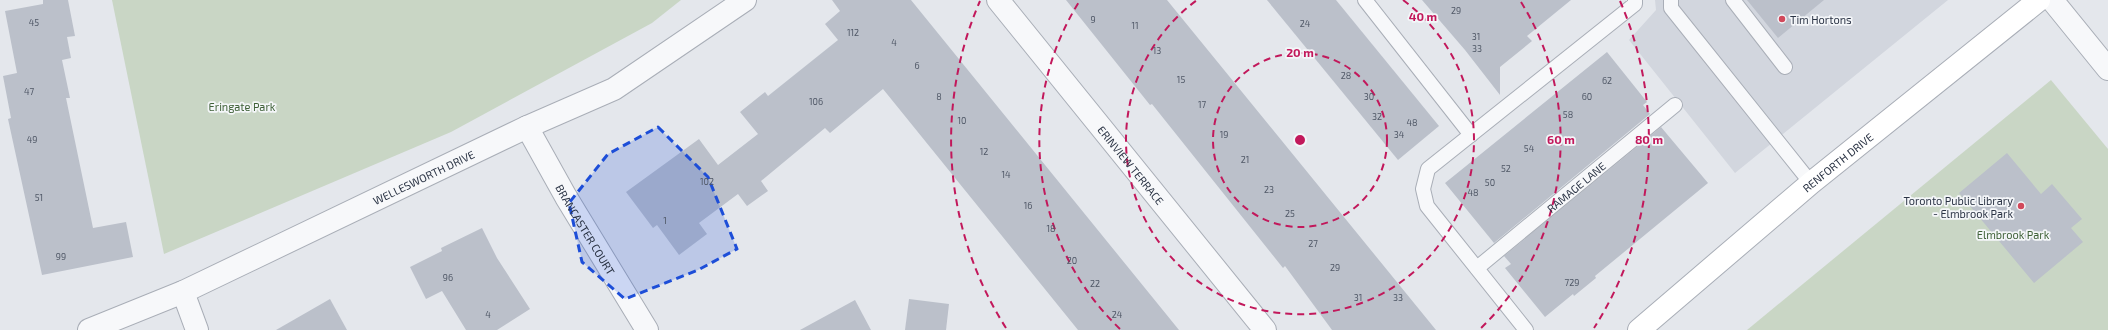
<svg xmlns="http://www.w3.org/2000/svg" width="2108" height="330" font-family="'Exo 2',sans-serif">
	<rect width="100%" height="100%" fill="#e4e7ec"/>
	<polygon fill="#d2d6de" points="1655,0 1948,0 1735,173 1629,40 1656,10"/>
	<g fill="#c9d6c5">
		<polygon points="112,0 681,0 652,23 451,132 164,254"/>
		<polygon points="2051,80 2108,149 2108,330 1747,330"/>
	</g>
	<g fill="#bbc0ca">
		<polygon points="43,0 68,0 75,36 67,37 71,58 62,60 70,98 66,98 93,228 126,222 133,257 42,275 8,119 11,118 3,76 17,73 5,11 43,4"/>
		<polygon points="832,0 911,0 1179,330 1078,330 883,89 830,133 825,128 761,181 768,191 747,206 738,194 699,223 707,234 679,255 657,225 653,228 626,192 699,139 718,165 758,134 740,112 765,92 768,96 838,40 825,24 840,11"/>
		<polygon points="1066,0 1167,0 1436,330 1332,330 1285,266 1283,268 1152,104 1150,105"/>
		<polygon points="1267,0 1336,0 1439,126 1398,160"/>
		<polygon points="1422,0 1571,0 1527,36 1532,41 1500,67 1500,95 1465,50"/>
		<polygon points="1747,0 1824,0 1778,38"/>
		<polygon points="1607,52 1647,102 1643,105 1650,114 1494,243 1445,183"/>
		<polygon points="1661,127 1708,183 1595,276 1596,278 1574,296 1573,294 1545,317 1505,268 1511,264 1504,256"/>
		<polygon points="2007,153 2041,194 2052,184 2082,219 2071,228 2083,242 2034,283 1959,193"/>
		<polygon points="482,228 497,258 530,309 497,330 466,330 442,291 426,299 410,267 442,251 441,248"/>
		<polygon points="330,299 347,330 276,330"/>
		<polygon points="909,299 949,304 946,330 905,330"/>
		<polygon points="855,300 871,330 800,330"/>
	</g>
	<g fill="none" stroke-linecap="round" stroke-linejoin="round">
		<defs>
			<g id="lane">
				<polyline points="1365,0 1471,135"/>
				<polyline points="1671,0 1671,8 1811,183"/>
				<polyline points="1733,0 1785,67"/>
				<path id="s1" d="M 1477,268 L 1675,105"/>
				<polyline points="1526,330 1427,206 1423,189 1428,169 1635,4 1635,0"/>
			</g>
			<g id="street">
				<path id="s2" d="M 998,0 L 1265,330"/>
				<polyline points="2052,0 2108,69"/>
				<path id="s3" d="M 527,127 L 566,197 L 647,330"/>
				<polyline points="183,292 197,330"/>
				<path id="s4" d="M 89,330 L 183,292 L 527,127 L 614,89 L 745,0"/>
			</g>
			<g id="secondary">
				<path id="s5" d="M 1639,330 L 1811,183 L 2039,0"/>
			</g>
		</defs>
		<use href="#lane" stroke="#a9aeb7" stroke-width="16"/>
		<use href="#street" stroke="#a9aeb7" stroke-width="24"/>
		<use href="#secondary" stroke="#a9aeb7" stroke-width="24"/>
		<use href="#lane" stroke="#f7f8fa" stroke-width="14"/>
		<use href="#street" stroke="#f7f8fa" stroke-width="22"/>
		<use href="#secondary" stroke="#fff" stroke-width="22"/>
	</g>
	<path fill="#1d4ed8" fill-opacity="0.2" stroke="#1d4ed8" stroke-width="3" stroke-dasharray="8 5" stroke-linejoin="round" d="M 658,127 L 708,177 L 737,249 L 698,270 L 625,299 L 582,262 L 569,203 L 608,154 Z"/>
	<g fill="none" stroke="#c2185b" stroke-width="2" stroke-dasharray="7 5">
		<circle cx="1300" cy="140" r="87"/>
		<path d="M1403 0A174 174 0 1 1 1197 0"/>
		<path d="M1120 329A261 261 0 0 1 1079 2M1521 2A261 261 0 0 1 1480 329"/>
		<path d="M1006 328A349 349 0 0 1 980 1M1620 1A349 349 0 0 1 1594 328"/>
	</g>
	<g fill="#d1495b" stroke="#f4f6f9" stroke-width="1.5">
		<circle cx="1782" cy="19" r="4"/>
		<circle cx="2021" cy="206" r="4"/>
	</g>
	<g text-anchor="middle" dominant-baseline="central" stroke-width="3.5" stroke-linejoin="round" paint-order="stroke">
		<g font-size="9" fill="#4f5766">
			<text x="1456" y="10">29</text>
			<text x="1093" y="19">9</text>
			<text x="34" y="22">45</text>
			<text x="1305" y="23">24</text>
			<text x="1135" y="25">11</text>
			<text x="853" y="32">112</text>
			<text x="1476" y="36">31</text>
			<text x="894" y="42">4</text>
			<text x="1477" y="48">33</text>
			<text x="1157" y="50">13</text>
			<text x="917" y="65">6</text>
			<text x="1346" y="75">28</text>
			<text x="1181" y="79">15</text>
			<text x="1607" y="80">62</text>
			<text x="29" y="91">47</text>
			<text x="939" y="96">8</text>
			<text x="1369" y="96">30</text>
			<text x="1587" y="96">60</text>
			<text x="816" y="101">106</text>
			<text x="1202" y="104">17</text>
			<text x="1568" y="114">58</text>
			<text x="1377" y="116">32</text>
			<text x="962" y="120">10</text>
			<text x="1412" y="122">48</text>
			<text x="1224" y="134">19</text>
			<text x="1399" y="134">34</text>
			<text x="32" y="139">49</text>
			<text x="1529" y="148">54</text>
			<text x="984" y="151">12</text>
			<text x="1245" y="159">21</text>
			<text x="1506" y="168">52</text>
			<text x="1006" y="174">14</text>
			<text x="707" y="181">102</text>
			<text x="1490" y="182">50</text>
			<text x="1269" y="189">23</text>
			<text x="1473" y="192">48</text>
			<text x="39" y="197">51</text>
			<text x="1028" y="205">16</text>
			<text x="1290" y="213">25</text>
			<text x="665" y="220">1</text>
			<text x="1051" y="228">18</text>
			<text x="1313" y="243">27</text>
			<text x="61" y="256">99</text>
			<text x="1072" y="260">20</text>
			<text x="1335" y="267">29</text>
			<text x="448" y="277">96</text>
			<text x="1572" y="282">729</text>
			<text x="1095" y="283">22</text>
			<text x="1358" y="297">31</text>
			<text x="1398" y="297">33</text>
			<text x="488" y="314">4</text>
			<text x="1117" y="314">24</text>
		</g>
		<g font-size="11" fill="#2b3445" stroke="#f4f6f9" text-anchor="start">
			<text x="1790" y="19">Tim Hortons</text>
			<text x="2013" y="200" text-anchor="end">Toronto Public Library<tspan x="2013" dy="13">- Elmbrook Park</tspan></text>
		</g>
		<g font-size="11" fill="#3f6138" stroke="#f4f6f9">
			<text x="242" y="106">Eringate Park</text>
			<text x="2013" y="234">Elmbrook Park</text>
		</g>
		<g font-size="11" fill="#2b3445" stroke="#f4f6f9">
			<text stroke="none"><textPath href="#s5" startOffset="260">RENFORTH DRIVE</textPath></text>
			<text stroke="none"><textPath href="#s2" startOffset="212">ERINVIEW TERRACE</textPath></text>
			<text stroke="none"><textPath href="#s4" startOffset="368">WELLESWORTH DRIVE</textPath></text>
			<text stroke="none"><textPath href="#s1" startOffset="128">RAMAGE LANE</textPath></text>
			<text stroke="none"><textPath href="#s3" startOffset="118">BRANCASTER COURT</textPath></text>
		</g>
	</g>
	<circle cx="1300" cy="140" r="6" fill="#c2185b" stroke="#f4f6f9" stroke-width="2"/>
	<g font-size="12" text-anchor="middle" font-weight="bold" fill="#c2185b" stroke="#f4f6f9" stroke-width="3.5" stroke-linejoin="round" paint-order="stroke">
		<text x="1423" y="21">40 m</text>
		<text x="1300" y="57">20 m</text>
		<text x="1561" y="144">60 m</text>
		<text x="1649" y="144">80 m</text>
	</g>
</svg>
